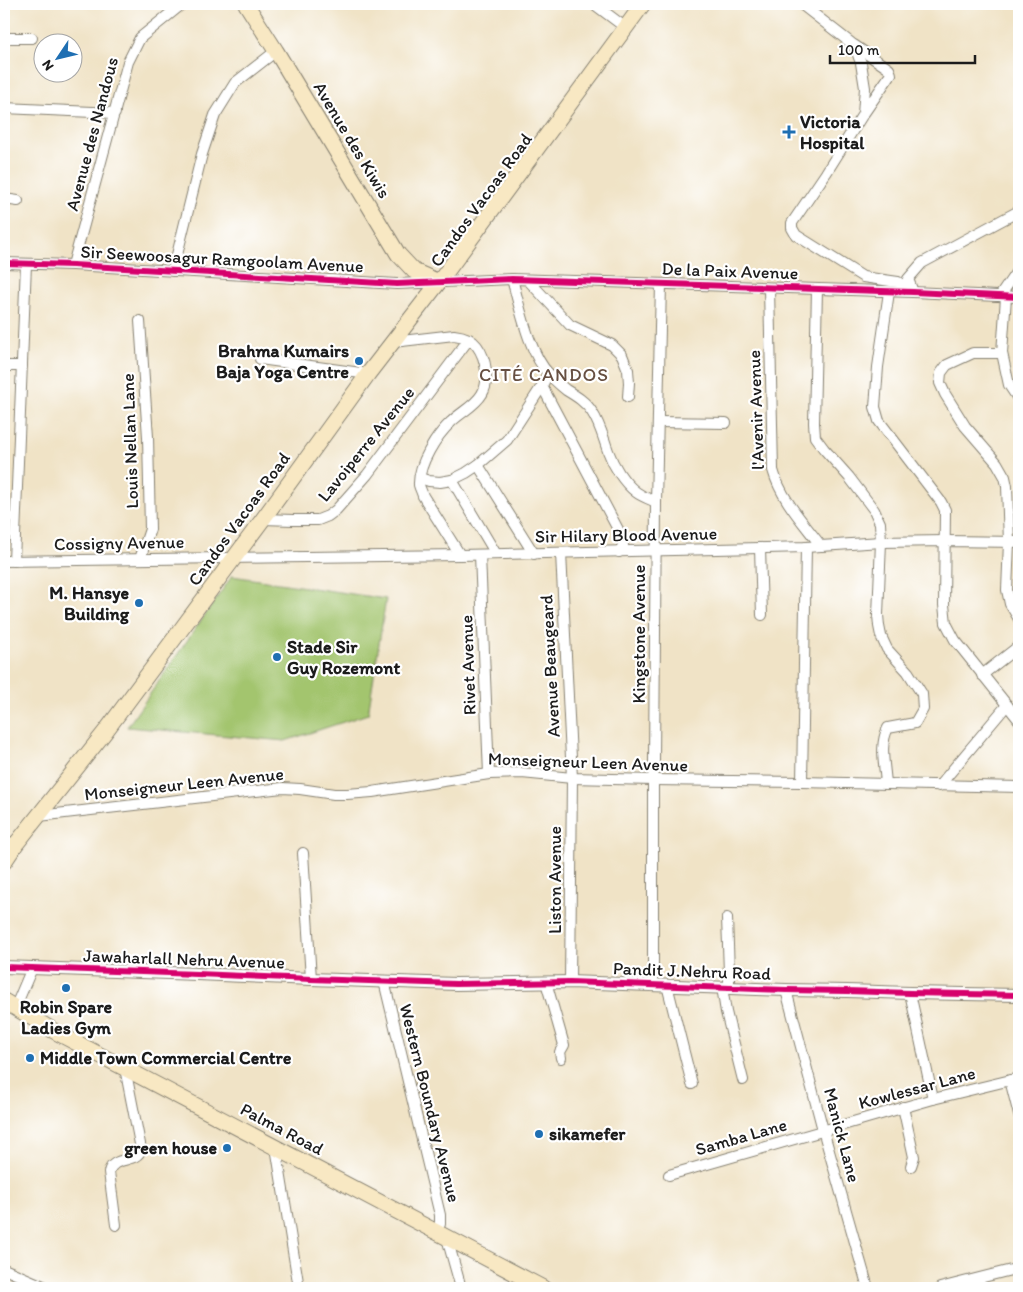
<svg xmlns="http://www.w3.org/2000/svg" width="1023" height="1292" font-family="Itim,sans-serif">
	<rect width="100%" height="100%" fill="#fff"/>
	<filter id="ink" filterUnits="userSpaceOnUse"><feTurbulence type="fractalNoise" baseFrequency=".02" numOctaves="2"/><feDisplacementMap in="SourceGraphic" scale="10" xChannelSelector="R" yChannelSelector="G"/><feConvolveMatrix kernelMatrix="1 2 1 2 8 2 1 2 1" color-interpolation-filters="sRGB"/></filter>
	<filter id="wash" filterUnits="userSpaceOnUse"><feTurbulence type="fractalNoise" baseFrequency=".0096" numOctaves="4" result="noise"/><feDisplacementMap in="SourceGraphic" scale="20" xChannelSelector="R" yChannelSelector="G"/><feGaussianBlur stdDeviation="1.12" result="paint"/><feColorMatrix in="noise" values="0 0 0 0 0 0 0 0 0 0 0 0 0 0 0 0 0 1.4 0 .05"/><feComposite in="paint" operator="in"/></filter>
	<g filter="url(#wash)">
		<rect width="100%" height="100%" fill="#f0e3c6"/>
		<polygon fill="#a3c56e" stroke="#607045" points="232,576 386,599 368,714 285,741 127,727"/>
	</g>
	<g filter="url(#ink)">
		<g fill="none" stroke-linecap="round" stroke-linejoin="round">
			<defs>
				<g id="minor">
					<polyline points="594,4 626,28"/>
					<polyline points="801,4 851,43 857,52 861,63 865,88 863,114 826,173 792,223 792,228 796,235 863,277 898,282 913,292"/>
					<polyline points="4,38 32,38"/>
					<polyline points="854,45 889,69 891,74 864,113"/>
					<polyline points="4,108 115,113"/>
					<polyline points="4,199 18,201"/>
					<polyline points="4,263 73,265 397,284 512,279 913,292 1019,297"/>
					<polyline points="73,265 128,62 140,38 182,4"/>
					<polyline points="173,271 202,154 215,115 235,83 276,51"/>
					<path d="M 512,279 C 520,307 529,354 549,374 C 554,380 560,385 566,390 C 576,396 586,402 592,412 C 600,424 603,437 608,451 C 613,465 623,482 636,492 C 641,496 649,499 656,502"/>
					<polyline points="528,280 570,325 612,345 622,355 628,370 629,383 628,397"/>
					<path d="M 769,288 L 773,470 C 781,499 803,522 821,546"/>
					<path d="M 817,289 L 814,423 L 815,437 L 824,449 L 849,477 L 874,510 L 880,523 L 881,542 L 878,615 L 879,626 L 881,636 L 887,649 L 908,672 L 922,694 L 923,709 L 915,723 L 888,728 C 879,745 885,766 886,784"/>
					<polyline points="889,292 878,367 875,407 879,421 941,502 945,510 944,605 946,623 955,640 1019,720"/>
					<polyline points="913,292 908,279 922,263 1019,211"/>
					<polyline points="1000,296 1019,268"/>
					<polyline points="1006,297 1002,353 1009,385 1019,400"/>
					<polyline points="140,321 148,437 150,529 140,559"/>
					<path d="M 393,342 L 454,335 C 463,336 472,339 477,346 C 486,358 490,381 482,394 C 475,406 461,412 451,422 C 437,435 418,464 419,485 C 420,489 422,492 423,496 L 460,555"/>
					<polyline points="1002,353 973,353 947,365 941,373 940,383 945,394 965,426 997,463 1005,477 1007,486 1009,542 1007,590 1010,604 1019,619"/>
					<polyline points="260,359 368,374"/>
					<polyline points="4,366 22,366"/>
					<polyline points="548,373 542,386 622,537 623,546 619,552"/>
					<polyline points="658,422 726,423"/>
					<polyline points="478,465 534,554"/>
					<polyline points="420,478 429,481 440,482 452,480 466,473 478,465 507,440 542,386"/>
					<polyline points="452,480 496,554"/>
					<polyline points="263,519 293,520 318,520 328,516 336,510 367,475 469,339"/>
					<polyline points="760,548 762,615"/>
					<polyline points="561,553 572,778 570,982"/>
					<polyline points="480,555 489,774"/>
					<polyline points="4,561 460,555 806,547 881,542 945,541 1019,542"/>
					<polyline points="14,561 26,264"/>
					<polyline points="982,675 1019,646"/>
					<polyline points="802,782 806,547"/>
					<polyline points="939,786 1007,705"/>
					<polyline points="39,816 282,788 300,789 334,794 347,794 372,792 489,774 522,773 572,778 653,780 802,782 1019,787"/>
					<polyline points="4,841 16,844"/>
					<polyline points="303,853 311,979"/>
					<polyline points="727,918 729,972 729,988"/>
					<polyline points="384,981 440,1215 440,1224 436,1233"/>
					<polyline points="546,982 564,1045 560,1052 561,1058"/>
					<polyline points="653,984 653,780 654,762 656,502 661,284"/>
					<polyline points="667,985 692,1084"/>
					<polyline points="722,987 726,1012 743,1080"/>
					<polyline points="786,990 823,1130 868,1288"/>
					<polyline points="910,993 933,1099"/>
					<polyline points="15,1008 32,968"/>
					<polyline points="1010,1080 1019,1115"/>
					<polyline points="903,1107 914,1157 911,1166"/>
					<polyline points="276,1147 299,1288"/>
					<polyline points="669,1175 933,1099 1019,1078"/>
					<path d="M 116,1225 L 109,1172 C 113,1155 137,1164 141,1149 L 125,1068"/>
					<polyline points="447,1238 461,1288"/>
					<polyline points="4,1269 48,1288"/>
					<polyline points="940,1288 1019,1268"/>
				</g>
				<polyline id="tertiary" points="4,967 197,974 311,979 456,984 570,982 786,990 847,991 910,993 1019,995"/>
				<g id="secondary">
					<polyline points="246,4 276,51 398,254 414,271 439,282"/>
					<polyline points="4,862 16,844 105,732 263,519 368,374 439,282 643,4"/>
					<polyline points="4,1001 54,1031 543,1288"/>
				</g>
			</defs>
			<use href="#minor" stroke="#868071" stroke-width="12"/>
			<use href="#tertiary" stroke="#868071" stroke-width="14"/>
			<use href="#secondary" stroke="#868071" stroke-width="17"/>
			<use href="#minor" stroke="#fff" stroke-width="10"/>
			<use href="#tertiary" stroke="#fff" stroke-width="12"/>
			<use href="#secondary" stroke="#f8e8c3" stroke-width="15"/>
			<defs>
				<g id="cycleway">
					<polyline points="4,263 73,265 397,284 512,279 913,292 1019,297"/>
					<polyline points="4,967 197,974 311,979 456,984 570,982 786,990 847,991 910,993 1019,995"/>
				</g>
			</defs>
			<use href="#cycleway" stroke="#fff" stroke-width="9"/>
			<use href="#cycleway" stroke="#d6006c" stroke-width="6"/>
		</g>
	</g>
	<g fill="#1f6fb2" stroke="#fff" stroke-width="2">
		<path d="M786.5 124.5h5v5h5v5h-5v5h-5v-5h-5v-5h5z"/>
		<circle cx="359" cy="361" r="5"/>
		<circle cx="139" cy="603" r="5"/>
		<circle cx="277" cy="657" r="5"/>
		<circle cx="66" cy="988" r="5"/>
		<circle cx="30" cy="1058" r="5"/>
		<circle cx="539" cy="1134" r="5"/>
		<circle cx="227" cy="1148" r="5"/>
	</g>
	<g text-anchor="middle" dominant-baseline="central" stroke-width="4.5" stroke-linejoin="round" paint-order="stroke">
		<g font-size="18" font-weight="bold" fill="#1c1c1c" stroke="#fff" text-anchor="start">
			<text x="800" y="122">Victoria<tspan x="800" dy="21">Hospital</tspan></text>
			<text x="349" y="351" text-anchor="end">Brahma Kumairs<tspan x="349" dy="21">Baja Yoga Centre</tspan></text>
			<text x="129" y="593" text-anchor="end">M. Hansye<tspan x="129" dy="21">Building</tspan></text>
			<text x="287" y="647">Stade Sir<tspan x="287" dy="21">Guy Rozemont</tspan></text>
			<text x="66" y="1007" text-anchor="middle">Robin Spare<tspan x="66" dy="21">Ladies Gym</tspan></text>
			<text x="40" y="1058">Middle Town Commercial Centre</text>
			<text x="549" y="1134">sikamefer</text>
			<text x="217" y="1148" text-anchor="end">green house</text>
		</g>
		<g font-size="18" fill="#1c1c1c" stroke="#fff">
			<text transform="translate(92 134) rotate(-75)">Avenue des Nandous</text>
			<text transform="translate(352 140) rotate(59)">Avenue des Kiwis</text>
			<text transform="translate(481 200) rotate(-54)">Candos Vacoas Road</text>
			<text transform="translate(222 259) rotate(3)">Sir Seewoosagur Ramgoolam Avenue</text>
			<text transform="translate(730 271) rotate(2)">De la Paix Avenue</text>
			<text transform="translate(756 410) rotate(-92)">l'Avenir Avenue</text>
			<text transform="translate(130 441) rotate(-92)">Louis Nellan Lane</text>
			<text transform="translate(366 444) rotate(-51)">Lavoiperre Avenue</text>
			<text transform="translate(239 519) rotate(-54)">Candos Vacoas Road</text>
			<text transform="translate(626 535) rotate(-1)">Sir Hilary Blood Avenue</text>
			<text transform="translate(119 543) rotate(-1)">Cossigny Avenue</text>
			<text transform="translate(639 634) rotate(-90)">Kingstone Avenue</text>
			<text transform="translate(468 665) rotate(-92)">Rivet Avenue</text>
			<text transform="translate(550 666) rotate(-93)">Avenue Beaugeard</text>
			<text transform="translate(588 762) rotate(2)">Monseigneur Leen Avenue</text>
			<text transform="translate(184 784) rotate(-6)">Monseigneur Leen Avenue</text>
			<text transform="translate(555 880) rotate(-90)">Liston Avenue</text>
			<text transform="translate(184 959) rotate(2)">Jawaharlall Nehru Avenue</text>
			<text transform="translate(692 971) rotate(2)">Pandit J.Nehru Road</text>
			<text transform="translate(917 1088) rotate(-15)">Kowlessar Lane</text>
			<text transform="translate(430 1103) rotate(76)">Western Boundary Avenue</text>
			<text transform="translate(282 1129) rotate(28)">Palma Road</text>
			<text transform="translate(842 1135) rotate(75)">Manick Lane</text>
			<text transform="translate(741 1137) rotate(-16)">Samba Lane</text>
		</g>
		<g font-size="19" letter-spacing="1" fill="#675042" stroke="#fff">
			<text x="544" y="374">CITÉ CANDOS</text>
		</g>
	</g>
	<rect width="1023" height="1292" fill="none" stroke="#fff" stroke-width="20"/>
	<g transform="translate(58 58) rotate(235)"><circle r="24" fill="#ffffff" stroke="#a4a4a4"/>
	<path d="M0-4L9 19L0 12L-9 19Z" fill="#1f6fb2"/>
	<text y="-8" font-size="14" font-weight="bold" text-anchor="middle" fill="#1c1c1c">N</text>
	</g>
	<path d="M830 55v8h145v-8" fill="none" stroke="#1c1c1c" stroke-width="2.5"/>
	<text x="838" y="55" font-size="15" fill="#1c1c1c" stroke="#ffffff" stroke-width="4" paint-order="stroke">100 m</text>
</svg>
